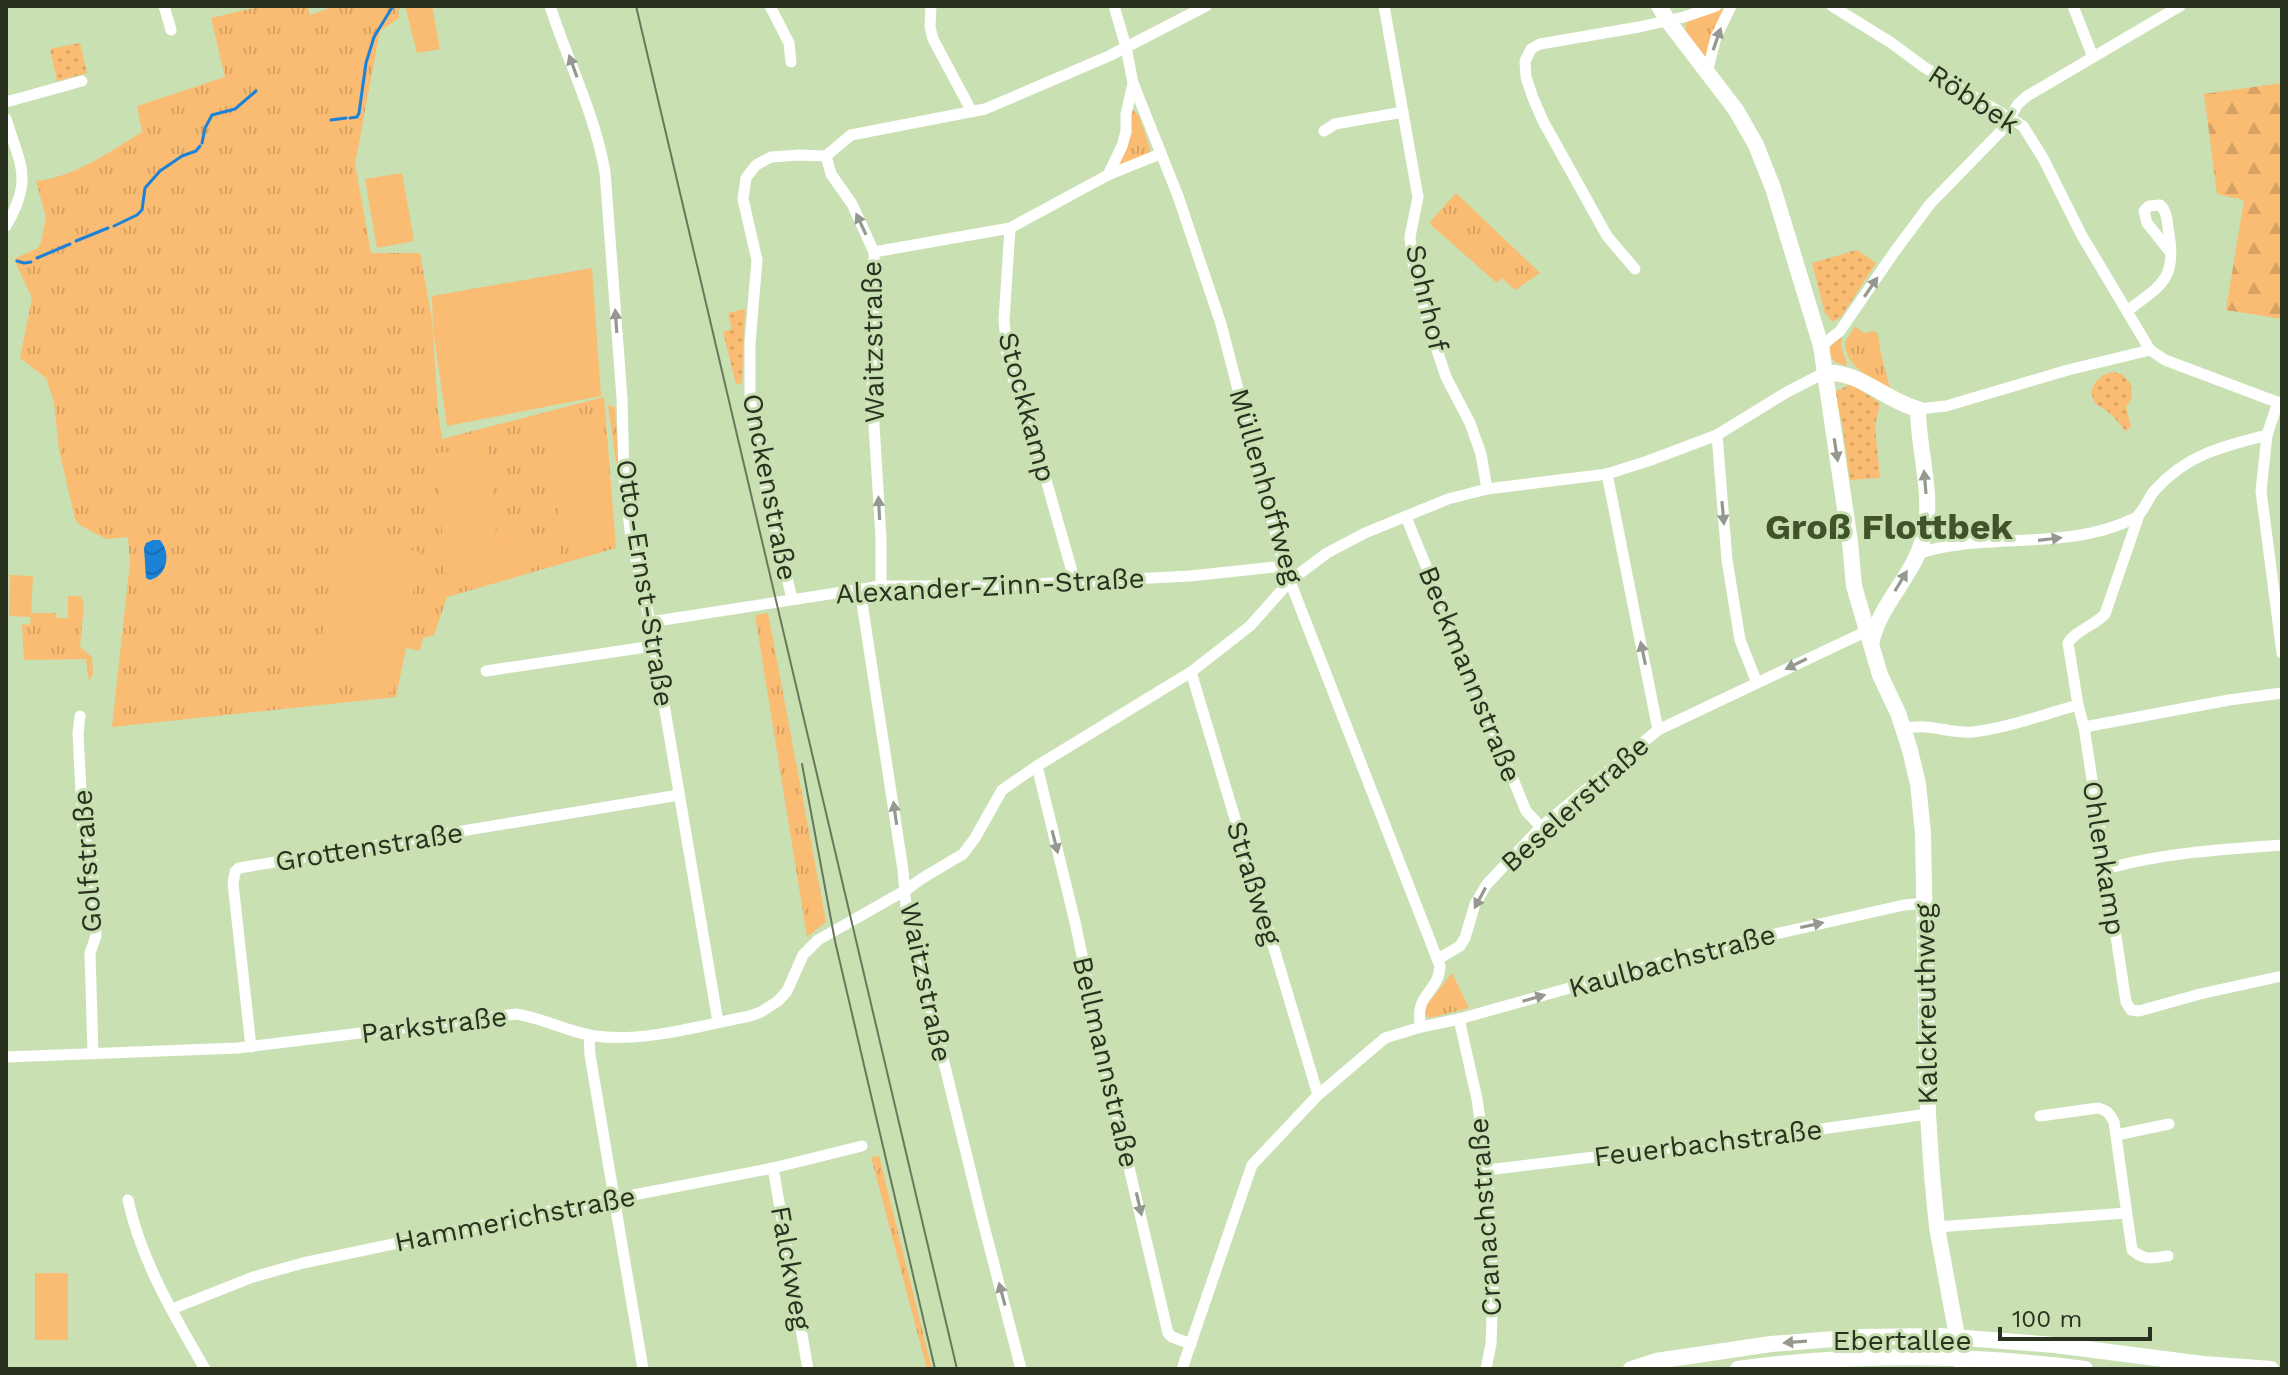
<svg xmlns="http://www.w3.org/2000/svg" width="2288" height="1375" font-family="'Work Sans',sans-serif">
	<defs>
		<pattern id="grass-tufts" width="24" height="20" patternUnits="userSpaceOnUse" patternTransform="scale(2)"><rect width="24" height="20" fill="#fabb72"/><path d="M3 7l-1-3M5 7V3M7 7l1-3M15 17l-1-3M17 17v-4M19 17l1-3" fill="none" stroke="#d6a162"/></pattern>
		<pattern id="forest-firs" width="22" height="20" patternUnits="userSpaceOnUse" patternTransform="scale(2)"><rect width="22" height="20" fill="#fabb72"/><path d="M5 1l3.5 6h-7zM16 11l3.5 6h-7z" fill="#d6a162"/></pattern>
		<pattern id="park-dots" width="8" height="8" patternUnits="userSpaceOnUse" patternTransform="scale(2)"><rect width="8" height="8" fill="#fabb72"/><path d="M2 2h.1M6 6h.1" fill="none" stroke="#d6a162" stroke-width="1.8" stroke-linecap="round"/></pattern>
		<pattern id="water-waves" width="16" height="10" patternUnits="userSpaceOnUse" patternTransform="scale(2)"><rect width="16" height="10" fill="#1b83d7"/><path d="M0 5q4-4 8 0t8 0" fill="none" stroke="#186cae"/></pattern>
	</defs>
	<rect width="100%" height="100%" fill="#c9e0b2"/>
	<g fill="url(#grass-tufts)">
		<path d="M 262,6 L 308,6 L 310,15 L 335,6 L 402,6 L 398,10 L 399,18 L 380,31 L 355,164 L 371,253 L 420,253 L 432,320 L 438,412 L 442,439 L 604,397 L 616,548 L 447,597 L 434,635 L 423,638 L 420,651 L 406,648 L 396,697 L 112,727 L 130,562 L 128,537 L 106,539 L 80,525 L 75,519 L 59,450 L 54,402 L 46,378 L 20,358 L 32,298 L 14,259 L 38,248 L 41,242 L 46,217 L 36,181 C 75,177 109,152 142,132 L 137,106 L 225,77 L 211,18 Z"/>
		<path d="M 1725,8 L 1706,61 C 1697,49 1680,36 1687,22 Z"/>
		<polygon points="1133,110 1139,116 1150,149 1150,153 1121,165 1119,164 1130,111"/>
		<polygon points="1456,193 1540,273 1515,290 1502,278 1497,283 1431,225 1430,222"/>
		<path d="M 1855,326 L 1864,333 L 1874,331 L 1878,334 L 1880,350 L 1890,388 C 1871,378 1845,367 1845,342 Z"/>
		<polygon points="1842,336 1841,347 1847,363 1846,366 1835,362 1830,356 1830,347"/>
		<polygon points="608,405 615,407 619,469 617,469"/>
		<polygon points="68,596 81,596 84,604 80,647 92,657 93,674 89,681 86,659 24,660 22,624 30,625 31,613 56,613 57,618 68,618"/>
		<polygon points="768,613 826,922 807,937 755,615"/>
		<polygon points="1452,973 1469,1008 1429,1018 1424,1014 1425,1007"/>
		<polygon points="879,1156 932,1369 927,1369 871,1157"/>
	</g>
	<polygon fill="url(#forest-firs)" points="2282,83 2282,319 2226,310 2244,200 2217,194 2204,94"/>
	<g fill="url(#park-dots)">
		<polygon points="80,43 87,73 57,81 50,49"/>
		<polygon points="1857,250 1876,263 1841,317 1832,322 1825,313 1812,263"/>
		<polygon points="745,309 742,383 736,384 723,332 732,329 728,313"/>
		<path d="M 2113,372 L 2122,374 L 2131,384 L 2132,398 L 2126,407 L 2131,427 L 2126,431 C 2120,425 2115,417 2108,412 C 2107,410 2099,406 2097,405 C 2084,391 2098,374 2113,372 Z"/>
		<polygon points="1851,384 1880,403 1875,426 1880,478 1850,480 1842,422 1833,393"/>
	</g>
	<g fill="#fabb72">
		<polygon points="405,6 432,6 440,49 417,53"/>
		<polygon points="402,173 414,241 377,248 365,179"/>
		<polygon points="592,268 601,396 447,426 433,330 432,296"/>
		<polygon points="603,418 614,539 561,544 548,422"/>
		<polygon points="489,448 500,582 447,587 435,453"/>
		<polygon points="556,532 559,558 505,566 502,537"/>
		<polygon points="342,535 421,552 393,693 313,678"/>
		<polygon points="10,575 33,576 31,617 9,616"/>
		<rect x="35" y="1273" width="33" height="67"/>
	</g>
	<path fill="url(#water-waves)" d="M 153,540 L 160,540 C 171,553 168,575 150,580 L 146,578 L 144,548 L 146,543 Z"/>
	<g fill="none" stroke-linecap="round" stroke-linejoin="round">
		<g stroke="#1b83d7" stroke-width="3">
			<polyline points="350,118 357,117 359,113 366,63 374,37 393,6"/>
			<polyline points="331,120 346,118"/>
			<polyline points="202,143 205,128 212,115 235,109 256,91"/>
			<polyline points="114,226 137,215 142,210 145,188 160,171 182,156 196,151 200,146"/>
			<polyline points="76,241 108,228"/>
			<polyline points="37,258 70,244"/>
			<polyline points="17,261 24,263 31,262"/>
		</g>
		<g stroke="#fff" stroke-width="11">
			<polyline points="164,6 171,30"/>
			<path d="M 550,6 C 568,62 595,114 605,172 L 622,398 L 624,478 L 631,538 L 650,622 L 718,1022"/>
			<polyline points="770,6 789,43 791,62"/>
			<polyline points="931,6 930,27 933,39 972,112"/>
			<path d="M 1114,6 L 1126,47 L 1133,83 L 1178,196 L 1221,324 L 1284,566 L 1440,966 C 1439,993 1413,994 1421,1027 L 1385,1038 L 1318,1095 L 1252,1165 L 1182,1369"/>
			<polyline points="1384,6 1418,197 1410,237 1413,264 1427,320 1446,377 1470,423 1481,454 1487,489"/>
			<polyline points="1832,6 1890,42 1924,67 2023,126 2043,158 2081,234 2150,350 2165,360 2282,404"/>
			<polyline points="2073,6 2093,57"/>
			<polyline points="1707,73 1716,37 1731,6"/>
			<polyline points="6,102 82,81"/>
			<path d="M 6,119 C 21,167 33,179 6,226"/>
			<polyline points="1324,131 1335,124 1403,112"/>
			<polyline points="826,156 831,174 852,204 874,252 872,392 881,538 881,586"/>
			<polyline points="826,156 851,135 985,109 1109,56 1206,6"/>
			<polyline points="1108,175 1122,146 1126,132 1126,114 1133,84"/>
			<polyline points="1010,228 1004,320 1007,356 1017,392 1031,427 1075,582"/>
			<polyline points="874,252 1010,228 1108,175 1160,154"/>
			<polyline points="1635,269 1607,236 1543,121 1533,98 1526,77 1525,61 1531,49 1540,44 1639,27 1684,17 1716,6"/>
			<path d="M 2127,311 C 2160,286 2177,280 2169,234 C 2167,224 2168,212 2160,205 L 2149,206 L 2144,211 L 2147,223 L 2171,253"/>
			<polyline points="1821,346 1840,331 1895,251 1930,204 2003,129 2018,104 2027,96 2180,6"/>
			<polyline points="2278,402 2267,435 2261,491 2282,653"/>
			<polyline points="1918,409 1946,406 2068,370 2150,350"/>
			<polyline points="1717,435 1727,560 1740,640 1757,683"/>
			<polyline points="1607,474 1658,730"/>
			<polyline points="1406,517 1526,811 1541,827"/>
			<path d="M 1917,554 C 1985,531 2064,552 2133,519 C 2143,515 2147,499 2155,490 C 2186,455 2223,446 2267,435"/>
			<polyline points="860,590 903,870 906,907 982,1218 1021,1369"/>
			<polyline points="792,599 758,454 750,396 750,343 757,260 743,199 746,178 756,165 771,157 800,155 826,156"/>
			<polyline points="650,622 881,586 989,586 1075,582 1190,576 1284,566"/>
			<polyline points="486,671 653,646"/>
			<polyline points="1191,672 1318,1095"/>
			<polyline points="2078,705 2084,727 2126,1002 2131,1010 2139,1011 2200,994 2282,976"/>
			<polyline points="80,716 78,733 83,831 92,860 96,936 90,953 93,1053"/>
			<polyline points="2084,727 2229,700 2282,693"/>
			<path d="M 1904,729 C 1930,722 1948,734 1973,732 C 2008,728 2044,714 2078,705 L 2068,643 C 2076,630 2094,626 2105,614 L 2138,518"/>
			<polyline points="1037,766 1075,922 1107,1074 1168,1333 1172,1337 1191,1344"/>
			<path d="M 2106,869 C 2161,853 2225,849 2282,845"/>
			<polyline points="1438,959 1460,946 1465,938 1475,904 1487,884 1541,827 1658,730 1867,631"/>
			<polyline points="1459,1019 1477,1099 1487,1170 1493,1286 1491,1344 1486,1369"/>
			<polyline points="1421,1027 1459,1019 1709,949 1904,905 1925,903"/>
			<polyline points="589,1035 590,1055 643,1369"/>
			<polyline points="251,1047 233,883 235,872 239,868 679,795"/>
			<path d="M 6,1057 L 238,1048 L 516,1014 C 543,1018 568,1032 595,1036 C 642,1043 702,1025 750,1016 L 761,1012 L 778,1001 L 787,991 L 803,955 L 818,940 L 906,890 L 921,879 L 963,854 L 975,838 L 1002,790 L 1037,766 L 1191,672 L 1250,626 L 1291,580 L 1327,553 L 1365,533 L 1448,499 L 1487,489 L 1607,474 L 1648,461 L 1717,435 L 1787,392 L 1824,373"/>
			<path d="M 2040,1116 L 2098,1108 C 2107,1110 2110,1114 2114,1122 L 2132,1250 C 2145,1261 2152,1258 2168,1256"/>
			<polyline points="2116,1135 2169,1124"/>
			<polyline points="773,1168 808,1369"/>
			<polyline points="1487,1170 1793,1133 1928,1114"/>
			<path d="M 128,1200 C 141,1260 174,1316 205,1369"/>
			<polyline points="1937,1227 2126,1213"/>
			<polyline points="172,1309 253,1277 303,1263 535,1214 773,1168 862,1146"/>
		</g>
		<g stroke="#fff" stroke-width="16">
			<polyline points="1659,6 1668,21 1736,110 1756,145 1773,188 1821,346 1850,542 1854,586 1880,675 1898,713 1910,750 1918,784 1923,833 1928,1114 1932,1175 1937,1227 1963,1369"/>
			<path d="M 1824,373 C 1859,370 1886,401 1918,409 C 1918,451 1935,497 1923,539 C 1913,577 1879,604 1871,644"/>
			<polyline points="1631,1369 1656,1361 1771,1344 1859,1337 1940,1336 2055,1345 2203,1364 2271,1369"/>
			<path d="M 1738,1369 C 1852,1353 1970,1354 2085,1369"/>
		</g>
		<g stroke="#69775a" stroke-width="2">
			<polyline points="636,6 957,1369"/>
			<polyline points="802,764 835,941 935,1369"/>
		</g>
	</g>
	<defs><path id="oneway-solid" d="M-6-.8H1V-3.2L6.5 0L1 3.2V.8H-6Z" transform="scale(2)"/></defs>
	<g fill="#94988f">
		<use href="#oneway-solid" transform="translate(1717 39) rotate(-71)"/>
		<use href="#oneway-solid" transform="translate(573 66) rotate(-110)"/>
		<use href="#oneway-solid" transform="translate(861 224) rotate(-115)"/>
		<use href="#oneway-solid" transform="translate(1871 287) rotate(-56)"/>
		<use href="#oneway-solid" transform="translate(616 321) rotate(-94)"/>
		<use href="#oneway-solid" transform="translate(1836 450) rotate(81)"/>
		<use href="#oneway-solid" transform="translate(1925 482) rotate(-95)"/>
		<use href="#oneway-solid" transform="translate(879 508) rotate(-93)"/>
		<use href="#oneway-solid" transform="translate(1723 513) rotate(85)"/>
		<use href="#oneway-solid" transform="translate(2050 539) rotate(-7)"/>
		<use href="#oneway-solid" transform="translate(1901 581) rotate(-59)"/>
		<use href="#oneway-solid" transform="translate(1643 653) rotate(-102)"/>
		<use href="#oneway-solid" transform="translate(1796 664) rotate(154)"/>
		<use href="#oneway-solid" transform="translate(895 813) rotate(-98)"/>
		<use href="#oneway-solid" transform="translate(1055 842) rotate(76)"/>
		<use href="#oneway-solid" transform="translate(1480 898) rotate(118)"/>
		<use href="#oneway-solid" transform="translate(1812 925) rotate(-12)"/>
		<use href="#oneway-solid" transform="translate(1534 998) rotate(-16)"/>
		<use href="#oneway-solid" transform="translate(1139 1204) rotate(77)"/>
		<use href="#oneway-solid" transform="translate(1002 1294) rotate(-105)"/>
		<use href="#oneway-solid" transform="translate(1795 1342) rotate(176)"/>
	</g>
	<g text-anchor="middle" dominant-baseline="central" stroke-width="6" stroke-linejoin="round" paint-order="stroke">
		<g font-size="28" fill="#29311f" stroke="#c9e0b2">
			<text transform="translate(1974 99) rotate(33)">Röbbek</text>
			<text transform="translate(1427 298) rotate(77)">Sohrhof</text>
			<text transform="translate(873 342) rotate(-91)">Waitzstraße</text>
			<text transform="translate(1027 407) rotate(75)">Stockkamp</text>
			<text transform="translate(1266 486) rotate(74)">Müllenhoffweg</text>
			<text transform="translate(770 487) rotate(79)">Onckenstraße</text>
			<text transform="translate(645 583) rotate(81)">Otto-Ernst-Straße</text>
			<text transform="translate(990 586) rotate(-3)">Alexander-Zinn-Straße</text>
			<text transform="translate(1470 674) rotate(68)">Beckmannstraße</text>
			<text transform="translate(1575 804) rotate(-42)">Beselerstraße</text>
			<text transform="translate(369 847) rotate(-9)">Grottenstraße</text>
			<text transform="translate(2104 858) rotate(81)">Ohlenkamp</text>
			<text transform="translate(87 861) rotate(-94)">Golfstraße</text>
			<text transform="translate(1254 883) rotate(73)">Straßweg</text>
			<text transform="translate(1672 961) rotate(-15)">Kaulbachstraße</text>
			<text transform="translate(926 982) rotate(78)">Waitzstraße</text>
			<text transform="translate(1926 1004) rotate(-91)">Kalckreuthweg</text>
			<text transform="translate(434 1025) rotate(-7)">Parkstraße</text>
			<text transform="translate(1106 1062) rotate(77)">Bellmannstraße</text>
			<text transform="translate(1708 1143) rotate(-7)">Feuerbachstraße</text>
			<text transform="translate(1485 1217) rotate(-94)">Cranachstraße</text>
			<text transform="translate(515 1219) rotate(-11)">Hammerichstraße</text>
			<text transform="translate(791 1268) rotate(80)">Falckweg</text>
			<text x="1902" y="1340">Ebertallee</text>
		</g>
		<g font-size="36" font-weight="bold" fill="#40532b" stroke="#c9e0b2">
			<text x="1889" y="527">Groß Flottbek</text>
		</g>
	</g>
	<rect width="2288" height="1375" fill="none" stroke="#29311f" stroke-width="16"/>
	<path d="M2000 1327v12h150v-12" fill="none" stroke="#29311f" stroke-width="4"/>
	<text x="2012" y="1327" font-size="24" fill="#29311f" stroke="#c9e0b2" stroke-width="6" paint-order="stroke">100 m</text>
</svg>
